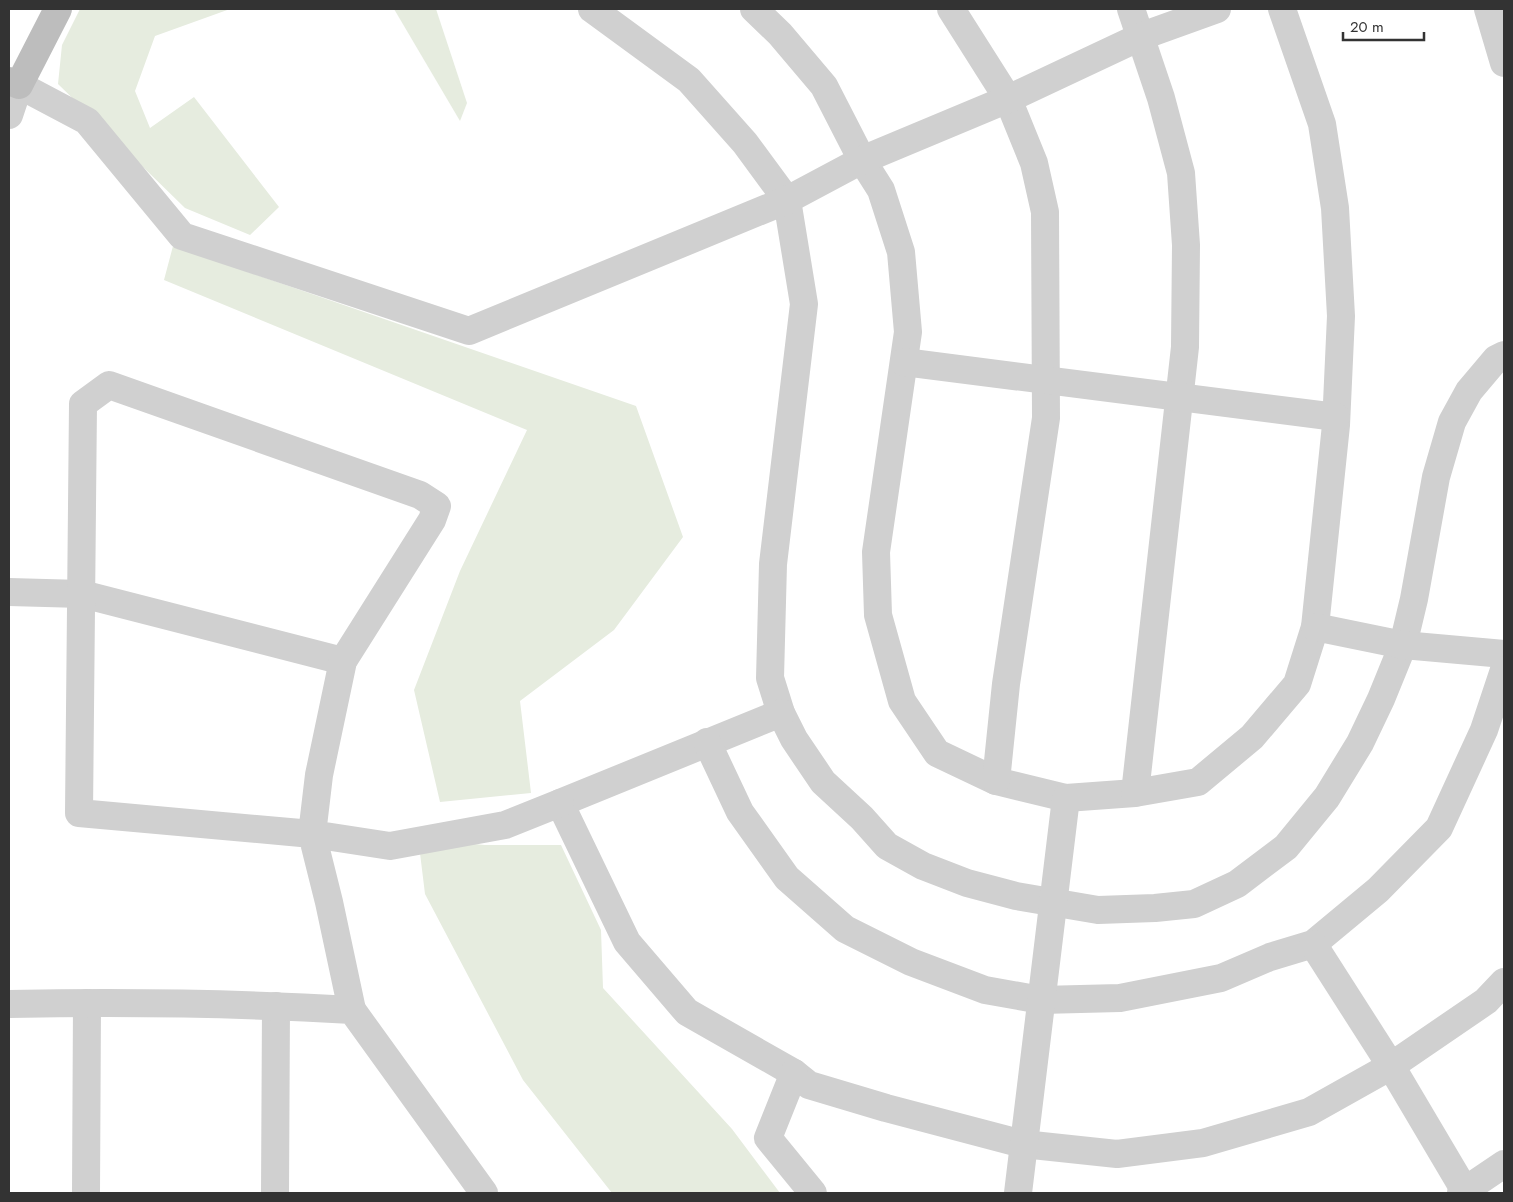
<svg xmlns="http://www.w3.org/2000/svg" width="1513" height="1202" font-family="Jost,sans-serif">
	<rect width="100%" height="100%" fill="#fff"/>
	<g fill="#e6ecdf">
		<polygon points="80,9 230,9 155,36 135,91 150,128 194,97 279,207 250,235 185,208 58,84 62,45"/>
		<polygon points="394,9 436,9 467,103 460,121"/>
		<polygon points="173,246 636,406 683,537 614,630 520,701 531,793 440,802 414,690 460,571 527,430 164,280"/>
		<polygon points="429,840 485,845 561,845 601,930 603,988 732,1129 780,1193 612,1193 523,1080 425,894 419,845"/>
	</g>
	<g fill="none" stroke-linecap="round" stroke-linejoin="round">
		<g stroke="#d0d0d0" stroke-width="28">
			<polyline points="592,9 689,80 745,143 787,200 804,304 773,564 770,678 781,713 794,739 823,782 862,818 887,846 923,866 967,883 1016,896 1098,910 1155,908 1194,904 1237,884 1286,847 1327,797 1360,743 1381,699 1403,645 1414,599 1436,477 1452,422 1469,391 1496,359 1504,355"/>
			<polyline points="754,9 780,34 824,86 862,160 881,190 901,252 908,332 876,552 878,615 902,701 937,753 996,781 1066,798 1135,793 1198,782 1252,737 1297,684 1315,627 1336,425 1341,316 1335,208 1322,124 1282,9"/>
			<polyline points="951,9 1008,99 1034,163 1045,212 1046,418 1006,684 996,781"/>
			<polyline points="1131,9 1161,98 1181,173 1186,245 1185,347 1135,793"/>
			<polyline points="1488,9 1504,63"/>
			<polyline points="19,85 87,121 182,236 469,331 787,200 862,160 1008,99 1142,36 1217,9"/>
			<polyline points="904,362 1336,417"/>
			<polyline points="9,592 82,594 343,661"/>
			<polyline points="1315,627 1403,645 1504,654"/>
			<polyline points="781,713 560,803 627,942 687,1012 794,1073 809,1085 886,1108 1023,1144 1117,1154 1203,1143 1309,1112 1391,1066 1486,1001 1504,982"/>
			<polyline points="707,742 740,812 787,878 845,929 911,962 985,990 1041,1000 1120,998 1221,978 1270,957 1313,944 1378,890 1439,828 1484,730 1504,670"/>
			<polyline points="1313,944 1391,1066 1465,1191"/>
			<polyline points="352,1010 329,902 312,834 319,775 343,661 432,520 437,506 420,495 109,385 83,404 79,813 312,834 390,846 505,825 560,803"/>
			<polyline points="794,1073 768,1138 813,1193"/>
			<polyline points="86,1193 87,1003"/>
			<polyline points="275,1193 276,1006"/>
			<polyline points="1018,1193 1066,798"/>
			<polyline points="1461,1193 1504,1164"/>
		</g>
		<g stroke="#d0d0d0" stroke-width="28">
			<polyline points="9,115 19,85"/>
			<path d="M 9,1004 C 123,1002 237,1003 352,1010 L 484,1193"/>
		</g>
		<polyline stroke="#bdbdbd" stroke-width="28" points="9,81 19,85 58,9"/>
	</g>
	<rect width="1513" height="1202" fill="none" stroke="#333333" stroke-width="20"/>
	<path d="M1343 32v8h81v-8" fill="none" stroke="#333333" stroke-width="2.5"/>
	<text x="1350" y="32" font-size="15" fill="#333333" stroke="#ffffff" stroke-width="4" paint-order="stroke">20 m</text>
</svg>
